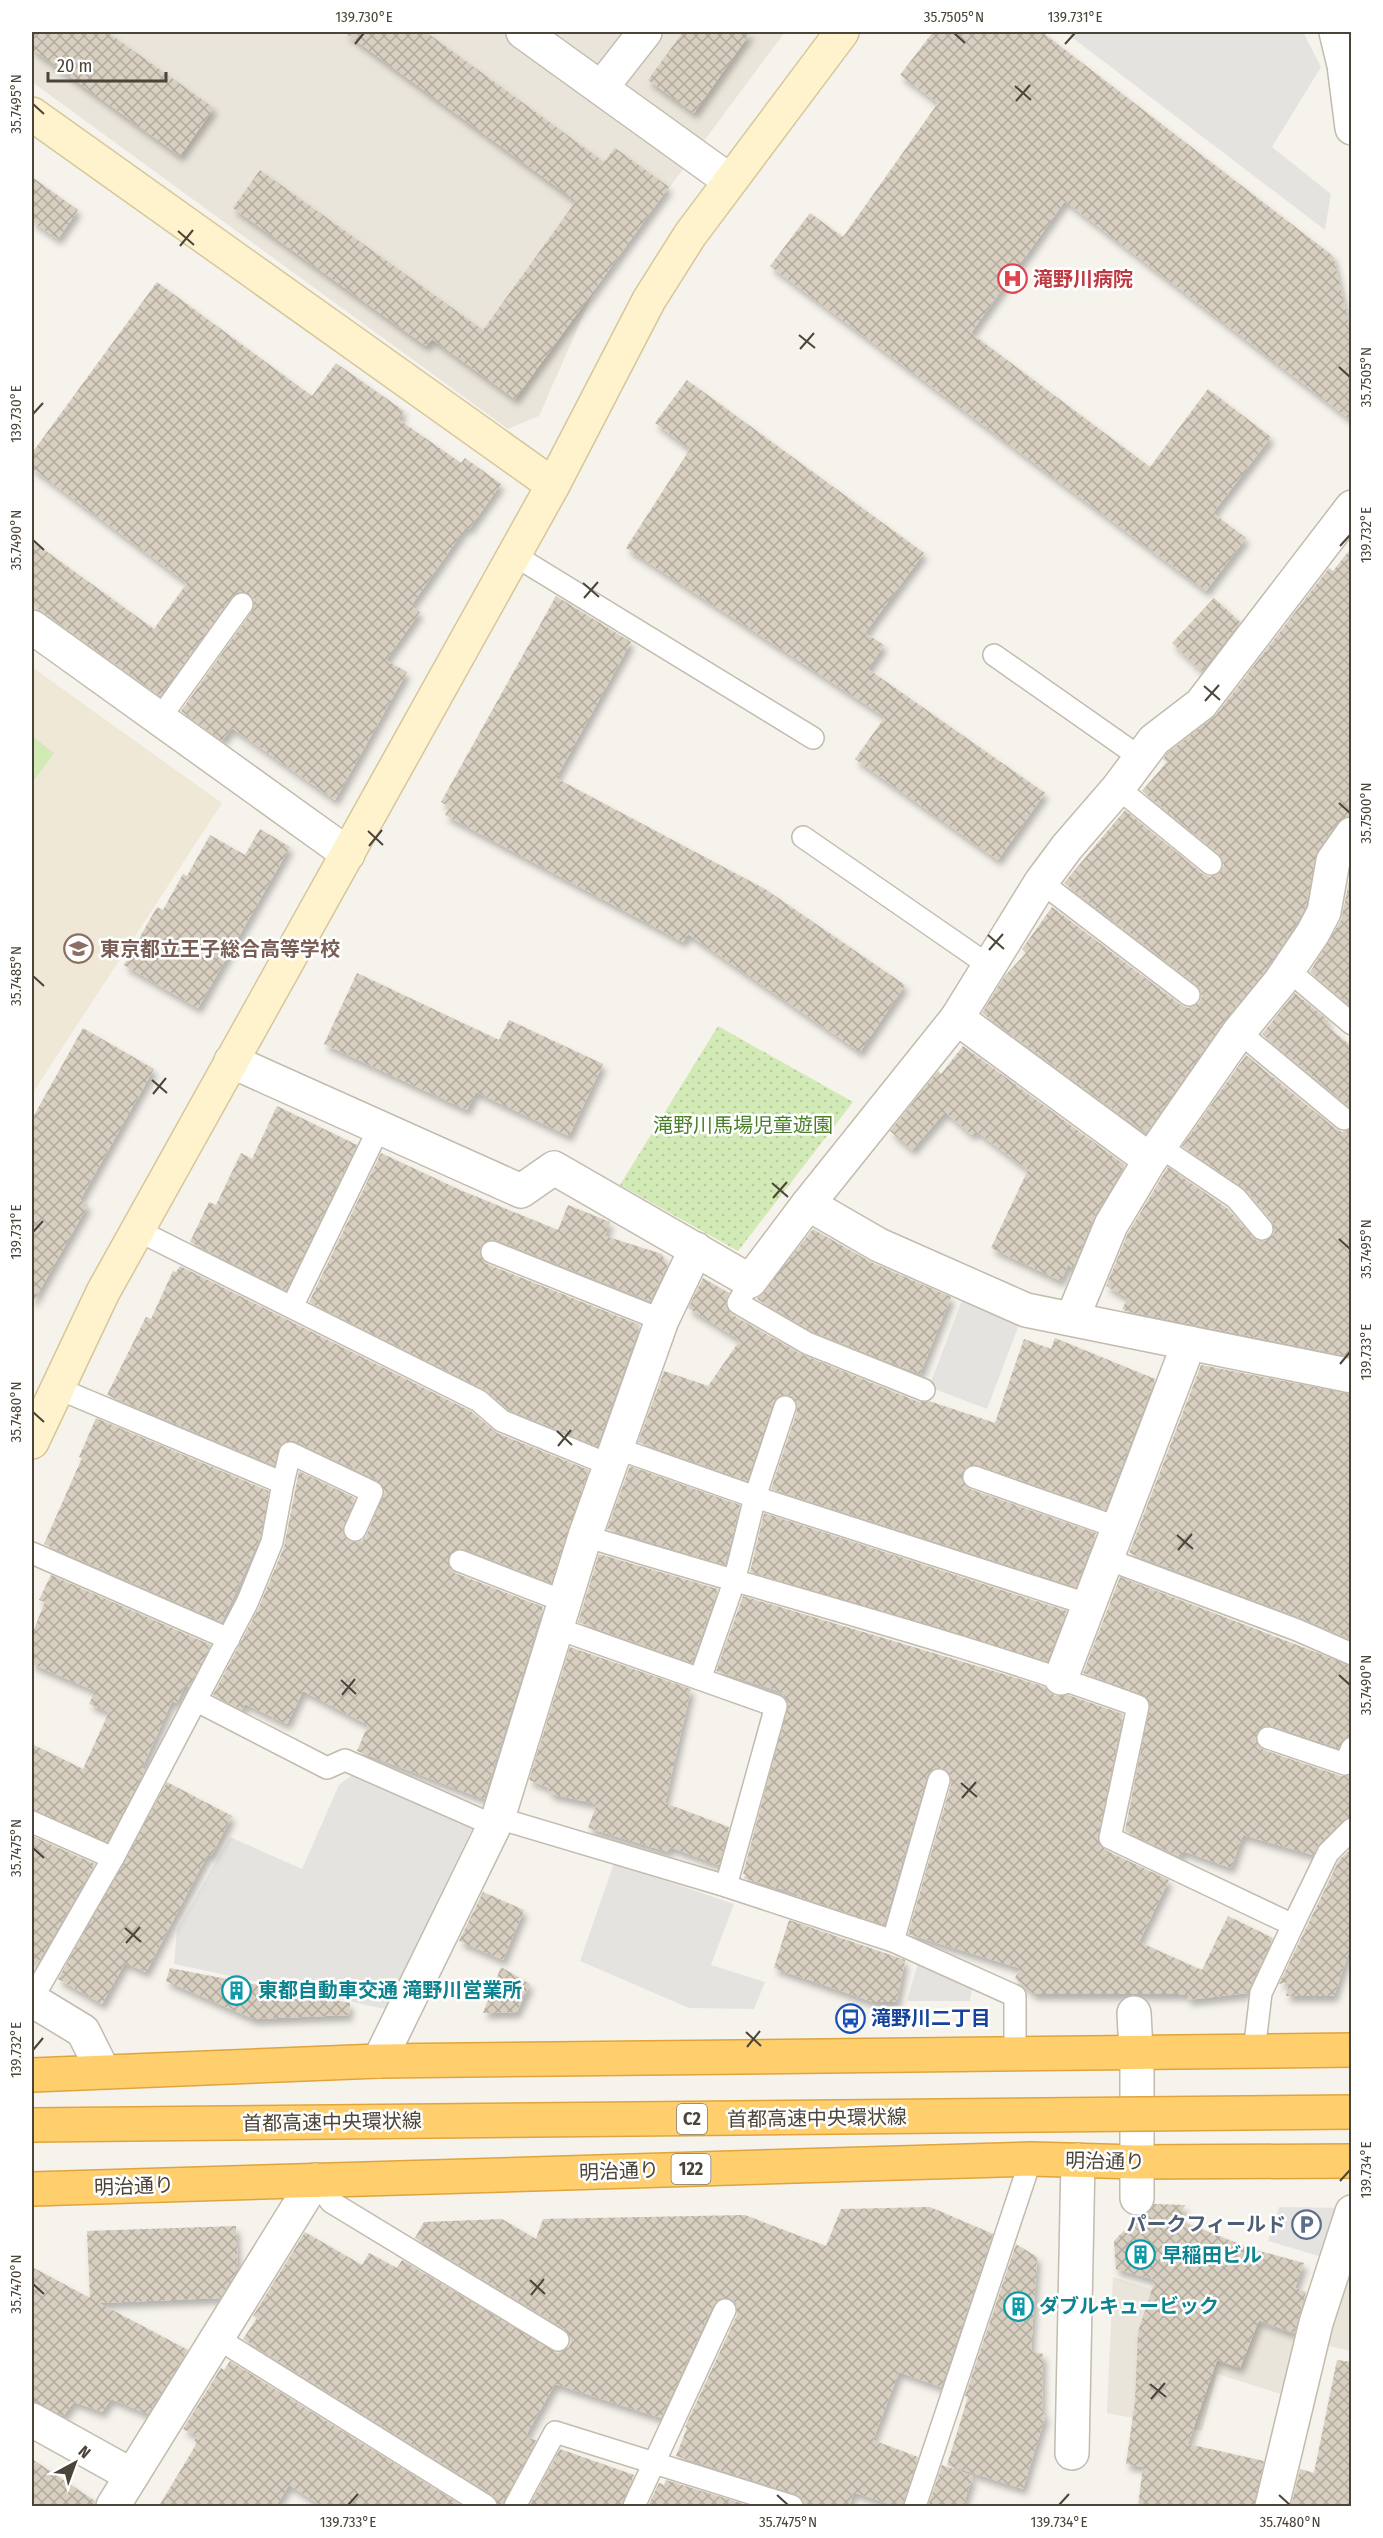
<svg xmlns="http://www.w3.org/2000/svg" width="1383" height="2538" font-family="'Fira Sans Condensed','Noto Sans JP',sans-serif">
	<defs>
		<pattern id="green-dots" width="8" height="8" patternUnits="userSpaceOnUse" patternTransform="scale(1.5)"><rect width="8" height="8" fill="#d2eab5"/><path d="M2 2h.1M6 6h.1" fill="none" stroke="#b6ca9c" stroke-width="1.8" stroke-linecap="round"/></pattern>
		<pattern id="building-cross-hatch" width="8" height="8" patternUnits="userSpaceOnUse" patternTransform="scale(1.5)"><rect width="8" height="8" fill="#d8cfc1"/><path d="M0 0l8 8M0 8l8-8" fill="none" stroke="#b1aa9e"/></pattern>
		<filter id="shadow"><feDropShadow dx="3.5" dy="6" stdDeviation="3" flood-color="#0004"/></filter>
	</defs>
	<rect width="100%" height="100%" fill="#f6f3ec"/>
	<g fill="#eae5da">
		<polygon points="32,32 785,32 596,286 539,416 508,429 32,82"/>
		<polygon points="1351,2259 1351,2351 1321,2344"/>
		<polygon points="1113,2277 1302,2337 1290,2397 1217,2374 1202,2431 1107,2413"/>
	</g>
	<polygon fill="#efe8d6" points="32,667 222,803 32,1094"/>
	<polygon fill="url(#green-dots)" points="718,1026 853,1102 738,1251 620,1185"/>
	<polygon fill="#d2eab5" points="32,736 54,753 32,783"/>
	<g fill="#e5e3e0">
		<polygon points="1065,32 1303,32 1321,67 1272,147 1331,194 1325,230"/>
		<polygon points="964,1295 1022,1317 987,1409 929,1387"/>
		<polygon points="352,1775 472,1829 385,2009 174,1964 177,1930 230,1837 302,1869 339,1785"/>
		<polygon points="614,1863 734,1904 711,1965 765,1982 754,2009 689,2008 580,1961"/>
		<polygon points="918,1963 972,1988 970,2001 907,2001"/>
		<polygon points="1279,2207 1347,2208 1329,2259 1268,2241"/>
	</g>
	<g fill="url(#building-cross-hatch)" filter="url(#shadow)">
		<polygon points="32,32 107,32 214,108 180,156 32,49"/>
		<polygon points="344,32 426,32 604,162 615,148 669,187 515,399 432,339 426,346 233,208 260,170 483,330 576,201"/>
		<polygon points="683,32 751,32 694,113 648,80"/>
		<polygon points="933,32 1042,32 1333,256 1352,336 1352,421 1065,201 971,333 1150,467 1208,389 1271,437 1213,513 1246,538 1206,591 770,266 810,213 843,237 938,103 900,75"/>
		<polygon points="32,177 78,210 58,239 32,221"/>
		<polygon points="157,282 312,396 336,363 404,411 398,419 461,463 465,458 501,484 469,529 466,527 411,606 420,612 386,660 407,672 335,800 232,728 222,741 181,711 252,611 254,599 249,593 237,592 232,597 160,696 32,604 32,541 154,629 187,583 32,468 32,453"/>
		<polygon points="687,380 924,553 865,633 884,645 868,669 1045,793 998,860 855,759 885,717 626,548 690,449 655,423"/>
		<polygon points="1352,547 1352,816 1337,823 1317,851 1306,906 1297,923 1265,971 1224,1021 1146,1133 982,1013 1004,977 1026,953 1022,949 1052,907 1181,1005 1188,1008 1199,1003 1202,996 1197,985 1064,883 1125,810 1203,874 1210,877 1220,872 1224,865 1219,854 1142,791 1167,762 1163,759 1167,753 1216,715 1329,568 1333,571"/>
		<polygon points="556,596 631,642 556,778 765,889 905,985 860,1052 688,934 683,942 445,815 450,807 441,802"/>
		<polygon points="1214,598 1240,622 1202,671 1172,643"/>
		<polygon points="260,829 290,847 198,1008 124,965 157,907 163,910 183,874 187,876 210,835 245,855"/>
		<polygon points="1352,867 1352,995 1346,1002 1310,972 1341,920"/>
		<polygon points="357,973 499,1040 509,1020 603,1064 569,1136 476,1092 467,1110 324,1044"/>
		<polygon points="1295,993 1329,1021 1326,1025 1352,1047 1352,1109 1262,1034"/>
		<polygon points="83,1028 154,1069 80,1200 88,1205 32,1304 32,1119"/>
		<polygon points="963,1046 1125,1165 1095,1215 1073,1268 1068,1265 1061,1281 991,1248 1028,1170 976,1131 972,1135 945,1112 912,1150 890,1131 938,1071 941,1074"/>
		<polygon points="1246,1055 1336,1129 1342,1132 1352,1129 1352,1357 1126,1311 1122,1309 1128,1298 1106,1286 1128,1233 1168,1167 1227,1208 1257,1241 1265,1241 1274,1234 1272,1221 1246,1190 1182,1146"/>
		<polygon points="277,1106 357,1145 286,1290 190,1242 209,1202 216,1205 241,1153 252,1159"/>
		<polygon points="381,1153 460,1190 558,1230 568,1205 610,1222 605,1236 662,1254 667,1266 650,1301 497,1240 485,1242 480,1248 482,1259 487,1264 640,1325 597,1446 509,1410 485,1390 309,1302"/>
		<polygon points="813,1229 871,1262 951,1297 920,1374 813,1332 757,1299"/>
		<polygon points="180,1266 472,1412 497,1433 589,1470 551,1583 465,1549 453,1551 448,1557 450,1568 455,1573 543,1607 484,1799 357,1751 368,1725 303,1691 287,1724 245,1704 242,1710 213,1695 258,1609 284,1547 299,1471 355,1498 342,1531 350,1542 362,1541 366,1536 385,1491 377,1480 295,1441 287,1441 281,1444 274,1465 107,1395 146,1317 151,1319 173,1271 176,1272"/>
		<polygon points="703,1278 729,1293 725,1304 731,1314 801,1354 919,1402 929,1401 995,1423 1024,1339 1051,1349 1055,1338 1155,1379 1105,1510 978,1465 971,1465 962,1472 962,1480 970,1489 1096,1533 1076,1587 771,1489 797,1411 795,1399 788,1395 777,1397 773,1403 747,1481 638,1442 664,1371 708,1386 740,1340 688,1308"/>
		<polygon points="1201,1365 1352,1394 1352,1640 1301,1618 1129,1553"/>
		<polygon points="96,1418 269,1491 260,1538 222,1622 44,1544 82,1458 79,1457"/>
		<polygon points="630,1466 740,1505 725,1565 607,1529"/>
		<polygon points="764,1513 1067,1611 1047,1661 750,1572"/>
		<polygon points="599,1554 718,1589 692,1663 578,1622"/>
		<polygon points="51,1575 211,1645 189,1687 185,1685 177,1703 172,1701 142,1768 145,1770 107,1842 32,1809 32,1744 83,1769 109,1712 89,1704 95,1691 32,1664 32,1634 45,1602 39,1600"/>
		<polygon points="1120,1577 1352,1666 1352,1735 1344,1738 1338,1748 1272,1726 1260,1728 1256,1734 1258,1746 1264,1750 1341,1776 1352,1775 1352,1817 1343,1820 1319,1844 1313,1855 1243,1835 1231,1868 1183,1851 1180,1857 1125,1831 1150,1703 1142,1694 1083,1673"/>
		<polygon points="743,1596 997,1672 1045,1687 1055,1696 1068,1695 1123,1714 1098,1840 1105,1850 1169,1880 1139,1942 1202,1970 1228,1916 1273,1938 1249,1989 1246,1990 1248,1993 1187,2000 1189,1995 1178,1994 1034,1994 1015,1978 1019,1968 908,1934 951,1784 949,1772 942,1768 931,1770 927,1776 884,1925 797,1896 798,1894 744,1878 746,1875 743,1874 788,1704 782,1692 716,1671"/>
		<polygon points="570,1647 691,1689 665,1803 729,1827 719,1865 670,1847 668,1852 588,1828 597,1804 551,1794 547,1787 529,1780"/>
		<polygon points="167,1782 232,1816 211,1856 208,1854 146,1972 125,1963 102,2004 58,1979"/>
		<polygon points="32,1836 95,1864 36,1966 32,1964"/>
		<polygon points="1352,1848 1352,1943 1334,1996 1286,1996 1289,1982 1279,1984 1339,1860"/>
		<polygon points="483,1892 524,1910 503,1960 459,1941"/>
		<polygon points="789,1920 905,1960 897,2002 873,2002 774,1968"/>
		<polygon points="501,1967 530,1984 517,2012 483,2013"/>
		<polygon points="170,1968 350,2003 349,2015 254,2019 166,1981"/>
		<polygon points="1154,2204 1185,2205 1179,2220 1252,2249 1304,2263 1295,2288 1306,2292 1294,2333 1259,2320 1240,2368 1217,2360 1188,2444 1264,2461 1254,2506 1138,2506 1143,2467 1126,2464 1135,2402 1138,2332 1155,2280 1116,2269 1114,2241 1138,2216 1147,2214"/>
		<polygon points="930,2207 993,2234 941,2387 899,2372 873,2440 918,2457 903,2506 895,2506 853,2492 850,2506 804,2506 802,2498 796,2494 676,2456 687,2428 685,2427 737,2315 736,2303 730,2298 718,2299 713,2305 661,2418 555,2384 525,2437 536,2440 502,2506 499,2506 493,2495 243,2339 257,2318 253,2316 305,2232 362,2265 369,2253 397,2268 402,2260 558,2353 569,2347 571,2341 565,2329 415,2238 424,2222 502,2219 536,2239 543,2219 745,2215 826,2246 841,2209"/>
		<polygon points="236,2226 238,2269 220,2298 99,2303 188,2350 148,2414 111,2399 102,2412 74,2402 63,2416 32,2401 32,2267 90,2298 87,2231"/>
		<polygon points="1016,2244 1037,2257 1031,2351 1043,2354 1042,2412 1046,2414 1023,2489 947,2465 968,2397 965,2396"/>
		<polygon points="1337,2360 1352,2362 1352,2506 1291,2506 1300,2469 1314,2473"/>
		<polygon points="230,2361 463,2506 322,2506 289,2485 276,2506 159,2506 197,2443 194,2441 197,2435 183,2429 221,2368 224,2370"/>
		<polygon points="560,2449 634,2475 621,2506 529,2506"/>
		<polygon points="32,2459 95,2501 94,2506 32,2506"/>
		<polygon points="942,2465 973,2476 963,2506 928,2506"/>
		<polygon points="666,2480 751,2506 648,2506 659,2483 664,2485"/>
	</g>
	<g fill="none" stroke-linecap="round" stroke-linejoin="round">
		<defs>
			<g id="lane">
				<polyline points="514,555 813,738"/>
				<polyline points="994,655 1141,758"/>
				<polyline points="160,718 242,604"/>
				<polyline points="1118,788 1211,864"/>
				<polyline points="803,837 988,965"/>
				<polyline points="1041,882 1189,995"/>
				<polyline points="1288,970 1352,1024"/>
				<polyline points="1239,1032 1344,1119"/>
				<polyline points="1159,1146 1236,1198 1262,1229"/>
				<polyline points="137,1230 479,1401 502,1421 610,1465"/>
				<polyline points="492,1252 662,1320"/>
				<polyline points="750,1281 738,1303 807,1343 924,1390"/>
				<polyline points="292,1307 379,1128"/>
				<polyline points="616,1448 755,1497 1090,1605"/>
				<polyline points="974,1477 1119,1528"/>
				<polyline points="283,1483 290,1453 372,1492 355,1530"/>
				<path d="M 585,1536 C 769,1593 957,1640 1138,1706 L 1110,1838 L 1293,1925 L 1261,1993 L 1254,2052"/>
				<polyline points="32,1553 229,1639"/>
				<polyline points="1107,1559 1297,1630 1352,1654"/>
				<polyline points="460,1561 563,1601"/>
				<polyline points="556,1628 776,1706 726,1886"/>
				<polyline points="700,1679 734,1582 755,1497 785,1407"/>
				<polyline points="197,1701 327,1768 345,1760 495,1826"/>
				<polyline points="1268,1738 1345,1764 1352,1748"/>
				<polyline points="498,1818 726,1886 893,1941 1015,1996 1015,2055"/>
				<polyline points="32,1822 113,1858"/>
				<polyline points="1293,1925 1328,1853 1352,1829"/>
				<polyline points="893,1941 939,1780"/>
				<polyline points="32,1999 113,1858 247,1603 272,1542 283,1483 57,1388"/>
				<polyline points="315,2180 331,2202 558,2340"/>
				<polyline points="217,2338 486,2506"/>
				<polyline points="515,2506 555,2432 792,2506"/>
				<polyline points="634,2506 725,2310"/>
				<polyline points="915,2506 1031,2159"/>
			</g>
			<g id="street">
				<polyline points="523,32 730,181"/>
				<polyline points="1336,32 1344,65 1352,128"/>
				<polyline points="601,88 645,32"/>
				<polyline points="32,627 348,854"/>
				<polyline points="957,1018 1150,1160"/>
				<polyline points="231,1061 521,1191 554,1168 750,1281 808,1204 957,1018 1041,882 1067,847 1118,788 1154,740 1201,704 1352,507"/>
				<polyline points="808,1204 879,1245 1026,1310 1352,1376"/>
				<polyline points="1072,1319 1111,1225 1150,1160 1239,1032 1280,982 1313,933 1324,912 1333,861 1352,834"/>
				<polyline points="1061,1678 1189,1343"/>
				<polyline points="32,2000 83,2031 103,2071"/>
				<polyline points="1134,2013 1137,2070 1137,2198"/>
				<polyline points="379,2061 498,1818 585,1536 662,1320 696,1249"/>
				<polyline points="32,2420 131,2475"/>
				<polyline points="1072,2453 1078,2160"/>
				<polyline points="113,2506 315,2180"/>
				<polyline points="1272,2506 1316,2323 1352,2212"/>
			</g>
			<g id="secondary">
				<polyline points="32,114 553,485"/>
				<polyline points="32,1442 103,1292 553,485 649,300 690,235 842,32"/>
			</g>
			<g id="highway">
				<polyline points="32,2075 379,2061 1352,2050"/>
				<polyline points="32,2189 1031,2159 1137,2162 1352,2161"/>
			</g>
		</defs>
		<use href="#lane" stroke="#c2bbae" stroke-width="24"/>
		<use href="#street" stroke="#c2bbae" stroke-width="36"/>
		<use href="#secondary" stroke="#d6c79b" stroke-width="36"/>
		<use href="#highway" stroke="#e0a43c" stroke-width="36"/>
		<use href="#lane" stroke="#fff" stroke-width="21"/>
		<use href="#street" stroke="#fff" stroke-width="33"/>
		<use href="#secondary" stroke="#fff3cd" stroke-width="33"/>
		<use href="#highway" stroke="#ffcf6e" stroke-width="33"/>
		<defs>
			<polyline id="highway-bridge" points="32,2125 1352,2112"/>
		</defs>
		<use href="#highway-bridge" stroke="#e0a43c" stroke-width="36" stroke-linecap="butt"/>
		<use href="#highway-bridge" stroke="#ffcf6e" stroke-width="33"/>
	</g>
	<path fill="none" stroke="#4b4439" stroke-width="2" d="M 954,33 L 965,43M 355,44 L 364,33M 1065,44 L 1075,33M 1015,86 L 1031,100M 1016,101 L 1030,85M 33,104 L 44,114M 178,231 L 194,245M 180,246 L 193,230M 799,335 L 815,348M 800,349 L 814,333M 1339,367 L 1350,377M 33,414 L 43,403M 33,540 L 44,550M 1340,546 L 1350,535M 583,583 L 599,597M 584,598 L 598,582M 1204,686 L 1220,700M 1205,701 L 1219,685M 1339,803 L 1350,813M 368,831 L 383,845M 369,846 L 382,830M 988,935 L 1004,949M 989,950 L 1003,934M 33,976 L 44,986M 152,1080 L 167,1093M 153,1094 L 166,1078M 772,1183 L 788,1197M 773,1198 L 787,1182M 33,1232 L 43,1221M 1339,1239 L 1350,1249M 1340,1364 L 1350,1352M 33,1412 L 44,1422M 557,1431 L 572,1445M 558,1446 L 571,1430M 1177,1535 L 1193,1549M 1178,1550 L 1192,1534M 1339,1675 L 1350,1685M 341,1680 L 356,1694M 342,1695 L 355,1679M 961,1783 L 977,1797M 962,1798 L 976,1782M 33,1848 L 44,1858M 125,1928 L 141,1942M 126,1943 L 140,1927M 746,2032 L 761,2046M 747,2047 L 760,2031M 33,2050 L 43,2038M 1340,2181 L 1350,2170M 530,2280 L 545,2294M 33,2284 L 44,2294M 531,2295 L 544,2279M 1150,2384 L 1166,2397M 1151,2399 L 1165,2383M 777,2495 L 788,2505M 1279,2495 L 1290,2505M 348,2505 L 358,2494M 1059,2505 L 1069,2494"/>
	<defs>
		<symbol id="hospital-ring" viewBox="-11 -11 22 22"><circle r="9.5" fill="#fff" stroke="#e0444e" stroke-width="1.5"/><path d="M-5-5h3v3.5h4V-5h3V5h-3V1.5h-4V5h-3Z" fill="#e0444e"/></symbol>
		<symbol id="school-ring" viewBox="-11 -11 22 22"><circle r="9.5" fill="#fff" stroke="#8d6e63" stroke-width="1.5"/><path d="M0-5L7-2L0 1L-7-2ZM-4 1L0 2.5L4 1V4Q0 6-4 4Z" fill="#8d6e63"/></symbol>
		<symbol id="building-ring" viewBox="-11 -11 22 22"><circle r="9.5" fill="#fff" stroke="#0f9aa8" stroke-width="1.5"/><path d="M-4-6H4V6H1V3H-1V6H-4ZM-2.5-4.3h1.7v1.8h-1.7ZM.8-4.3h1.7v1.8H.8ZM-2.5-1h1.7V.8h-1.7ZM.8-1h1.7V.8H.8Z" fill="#0f9aa8"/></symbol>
		<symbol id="bus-ring" viewBox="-11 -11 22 22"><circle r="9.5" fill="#fff" stroke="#1a4fb4" stroke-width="1.5"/><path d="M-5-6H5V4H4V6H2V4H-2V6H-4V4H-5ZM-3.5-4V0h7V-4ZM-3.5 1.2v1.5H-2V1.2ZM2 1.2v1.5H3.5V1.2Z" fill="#1a4fb4"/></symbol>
		<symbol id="parking-ring" viewBox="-11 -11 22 22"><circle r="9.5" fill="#fff" stroke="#5c6f8a" stroke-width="1.5"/><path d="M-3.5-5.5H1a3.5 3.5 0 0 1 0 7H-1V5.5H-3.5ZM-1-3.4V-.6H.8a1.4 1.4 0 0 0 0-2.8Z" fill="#5c6f8a"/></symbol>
	</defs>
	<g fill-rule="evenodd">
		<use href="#hospital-ring" x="996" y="262" width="33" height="33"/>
		<use href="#school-ring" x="62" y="932" width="33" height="33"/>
		<use href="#building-ring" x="220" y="1974" width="33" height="33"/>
		<use href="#bus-ring" x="834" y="2002" width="33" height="33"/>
		<use href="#parking-ring" x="1290" y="2208" width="33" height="33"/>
		<use href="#building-ring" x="1124" y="2238" width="33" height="33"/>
		<use href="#building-ring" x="1002" y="2290" width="33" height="33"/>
	</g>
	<g text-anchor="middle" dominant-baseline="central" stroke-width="5" stroke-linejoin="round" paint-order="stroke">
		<g fill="#fff" stroke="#817c74" stroke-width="1.5">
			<rect x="677" y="2104" width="30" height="30" rx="4.5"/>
			<rect x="671.5" y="2154" width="39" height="30" rx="4.5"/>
		</g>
		<g font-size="18" font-weight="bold" fill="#4b4439">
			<text x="692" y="2119">C2</text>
			<text x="691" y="2169">122</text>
		</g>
		<g font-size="20" font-weight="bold" fill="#be3a42" stroke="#fff" text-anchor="start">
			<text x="1033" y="279">滝野川病院</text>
		</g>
		<g font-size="20" font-weight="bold" fill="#785e54" stroke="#fff" text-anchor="start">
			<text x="100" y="949">東京都立王子総合高等学校</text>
		</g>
		<g font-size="20" fill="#4a7f2a" stroke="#fff">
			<text x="743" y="1125">滝野川馬場児童遊園</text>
		</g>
		<g font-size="20" font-weight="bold" fill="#0d838f" stroke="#fff" text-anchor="start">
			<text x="258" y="1990">東都自動車交通 滝野川営業所</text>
			<text x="1162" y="2255">早稲田ビル</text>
			<text x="1039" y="2306">ダブルキュービック</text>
		</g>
		<g font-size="20" font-weight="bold" fill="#164399" stroke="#fff" text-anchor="start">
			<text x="871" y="2018">滝野川二丁目</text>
		</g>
		<g font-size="20" fill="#4b4439" stroke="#fff">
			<text transform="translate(817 2118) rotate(-1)">首都高速中央環状線</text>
			<text transform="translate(332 2122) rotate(-1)">首都高速中央環状線</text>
			<text transform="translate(1105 2161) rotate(1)">明治通り</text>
			<text transform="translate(619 2171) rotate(-2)">明治通り</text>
			<text transform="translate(134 2186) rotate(-2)">明治通り</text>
		</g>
		<g font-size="20" font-weight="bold" fill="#4e5e75" stroke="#fff" text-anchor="end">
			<text x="1286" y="2224">パークフィールド</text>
		</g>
	</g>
	<rect width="1383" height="2538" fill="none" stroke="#ffffff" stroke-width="66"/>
	<g transform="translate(75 2463) rotate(41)" stroke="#ffffff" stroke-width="4.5" paint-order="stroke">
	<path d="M0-4.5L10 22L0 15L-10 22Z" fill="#4b4439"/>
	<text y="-9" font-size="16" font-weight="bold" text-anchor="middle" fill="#4b4439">N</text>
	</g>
	<path d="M48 72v9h118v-9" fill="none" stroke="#4b4439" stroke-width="3"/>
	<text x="57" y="72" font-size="18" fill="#4b4439" stroke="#ffffff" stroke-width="4.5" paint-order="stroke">20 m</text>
	<rect x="33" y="33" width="1317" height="2472" fill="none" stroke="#4b4439" stroke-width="2"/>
	<g font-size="15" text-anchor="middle" fill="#4b4439">
		<text x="364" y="22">139.730°E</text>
		<text x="954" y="22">35.7505°N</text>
		<text x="1075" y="22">139.731°E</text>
		<text transform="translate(16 104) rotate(-90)" y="5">35.7495°N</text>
		<text transform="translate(1366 377) rotate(-90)" y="5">35.7505°N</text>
		<text transform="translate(16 414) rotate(-90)" y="5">139.730°E</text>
		<text transform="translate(1366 535) rotate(-90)" y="5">139.732°E</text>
		<text transform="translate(16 540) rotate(-90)" y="5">35.7490°N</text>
		<text transform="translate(1366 813) rotate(-90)" y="5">35.7500°N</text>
		<text transform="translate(16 976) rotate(-90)" y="5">35.7485°N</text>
		<text transform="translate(16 1232) rotate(-90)" y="5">139.731°E</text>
		<text transform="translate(1366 1249) rotate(-90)" y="5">35.7495°N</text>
		<text transform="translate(1366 1352) rotate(-90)" y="5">139.733°E</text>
		<text transform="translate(16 1412) rotate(-90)" y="5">35.7480°N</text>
		<text transform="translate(1366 1685) rotate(-90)" y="5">35.7490°N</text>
		<text transform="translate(16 1848) rotate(-90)" y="5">35.7475°N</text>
		<text transform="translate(16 2050) rotate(-90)" y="5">139.732°E</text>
		<text transform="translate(1366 2170) rotate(-90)" y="5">139.734°E</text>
		<text transform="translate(16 2284) rotate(-90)" y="5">35.7470°N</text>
		<text x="348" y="2527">139.733°E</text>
		<text x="788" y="2527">35.7475°N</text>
		<text x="1059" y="2527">139.734°E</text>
		<text x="1290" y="2527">35.7480°N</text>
	</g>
</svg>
